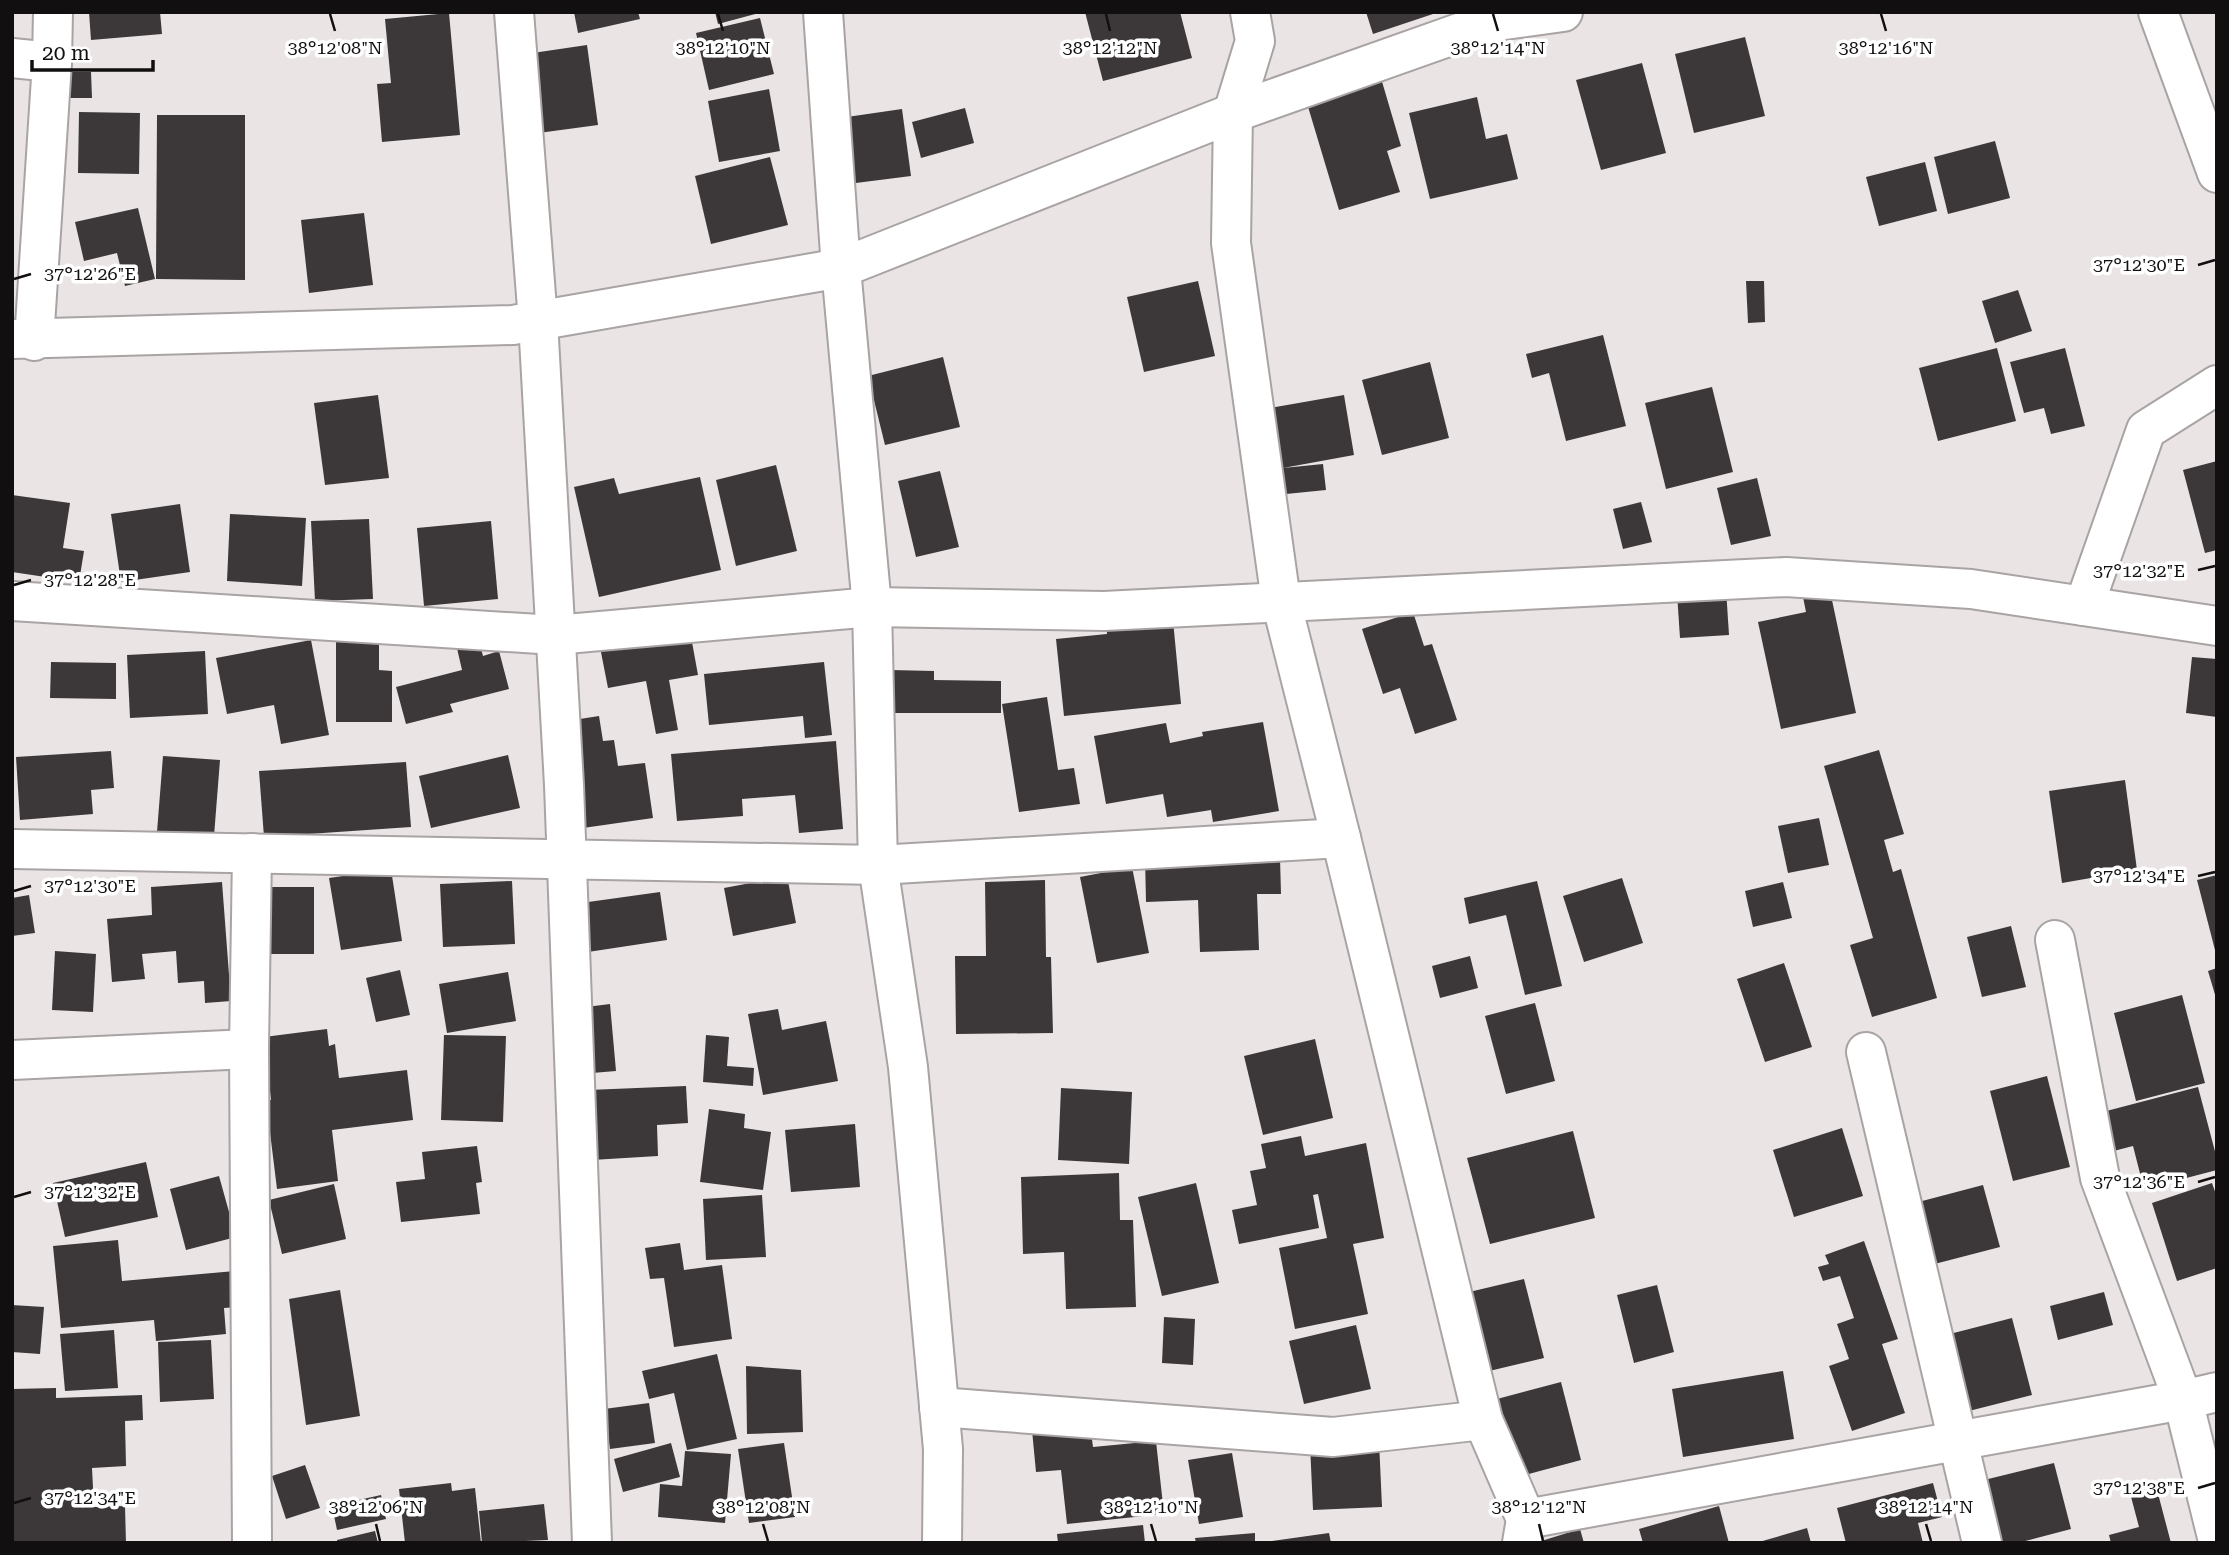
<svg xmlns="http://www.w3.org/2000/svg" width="2229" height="1555" font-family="'Roboto Serif',serif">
	<rect width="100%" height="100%" fill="#eae4e5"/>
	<g fill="#3c383a">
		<polygon points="89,12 160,12 162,34 91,40"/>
		<polygon points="574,12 638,12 640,19 578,33"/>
		<polygon points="715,12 759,12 759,13 718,24"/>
		<polygon points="1085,12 1180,12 1192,58 1103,81"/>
		<polygon points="1366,12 1436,12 1436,13 1373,34"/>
		<polygon points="449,13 460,135 382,142 377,84 391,83 385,19"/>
		<polygon points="760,18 774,74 709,90 696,33"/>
		<polygon points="1745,37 1765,116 1694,133 1675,54"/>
		<polygon points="587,45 598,125 531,134 519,55"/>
		<polygon points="1642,63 1666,153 1601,170 1576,80"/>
		<polygon points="1378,68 1401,146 1387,151 1400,192 1339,210 1303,90"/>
		<polygon points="60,72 91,72 92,98 60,98"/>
		<polygon points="769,89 780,151 719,162 708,101"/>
		<polygon points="1477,97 1486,139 1507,134 1518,179 1430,199 1409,113"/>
		<polygon points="965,108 974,143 921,158 912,122"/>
		<polygon points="902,109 911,176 848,184 840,118"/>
		<polygon points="79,112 140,113 139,174 78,173"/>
		<polygon points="157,115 245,115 245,280 156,279"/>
		<polygon points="1995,141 2010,198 1948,214 1934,157"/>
		<polygon points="770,157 788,225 711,244 695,176"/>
		<polygon points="1925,162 1937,211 1879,226 1866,177"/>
		<polygon points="138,208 155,279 125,286 117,253 84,261 75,222"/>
		<polygon points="364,213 373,285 309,293 301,220"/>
		<polygon points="1198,281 1215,356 1144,372 1127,297"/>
		<polygon points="1746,281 1764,281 1765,322 1748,323"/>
		<polygon points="2018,290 2032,331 1995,343 1982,301"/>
		<polygon points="1603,335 1626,426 1566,441 1549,373 1532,378 1526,354"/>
		<polygon points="1997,348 2016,421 1938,441 1919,368"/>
		<polygon points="2065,348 2085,426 2051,434 2044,408 2024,413 2010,362"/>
		<polygon points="943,357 960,427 885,445 868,376"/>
		<polygon points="1430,362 1449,438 1382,455 1362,380"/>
		<polygon points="1712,387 1733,472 1666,489 1645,403"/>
		<polygon points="378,395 389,478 325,485 314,403"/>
		<polygon points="1344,395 1354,455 1283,468 1323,464 1326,490 1276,495 1270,408"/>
		<polygon points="2217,461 2217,550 2205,553 2183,470"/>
		<polygon points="776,465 797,551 736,566 716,480"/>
		<polygon points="940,471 959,547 916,557 898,481"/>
		<polygon points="700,477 721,570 599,597 574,487 614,478 619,494"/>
		<polygon points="1757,478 1771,536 1731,545 1717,488"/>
		<polygon points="12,495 70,503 63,548 84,551 79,582 12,572"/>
		<polygon points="1641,502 1652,542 1623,549 1613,509"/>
		<polygon points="180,504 190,572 121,582 111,514"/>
		<polygon points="230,514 306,518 302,586 227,581"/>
		<polygon points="369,519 373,599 315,601 311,521"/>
		<polygon points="491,521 498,599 424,606 417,528"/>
		<polygon points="1829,586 1856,713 1781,729 1758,622 1806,612 1802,592"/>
		<polygon points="1726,589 1729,635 1680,638 1677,593"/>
		<polygon points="1172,610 1181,704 1064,716 1056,639 1107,634 1106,616"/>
		<polygon points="1413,612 1424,646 1432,644 1457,720 1415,734 1400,688 1383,694 1362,629"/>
		<polygon points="336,629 379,629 379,670 392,671 392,722 336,722"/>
		<polygon points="690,631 698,675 669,680 678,730 656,734 646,681 608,688 600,647"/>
		<polygon points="478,638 483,656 499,651 509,689 450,704 453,712 406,724 396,687 462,670 456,644"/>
		<polygon points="311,640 329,735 281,744 274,705 227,714 216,658"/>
		<polygon points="205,651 208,714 130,718 127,655"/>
		<polygon points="2192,657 2217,659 2217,717 2186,713"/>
		<polygon points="51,662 116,663 116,699 50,698"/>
		<polygon points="824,662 832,735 805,738 803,716 709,725 704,674"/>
		<polygon points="890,670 934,671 934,680 1001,681 1001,713 889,713"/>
		<polygon points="1047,697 1058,770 1074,768 1080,804 1019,812 1002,704"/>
		<polygon points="599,716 603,741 614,740 618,766 645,763 653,818 583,828 567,721"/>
		<polygon points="1263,722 1279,811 1213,822 1211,810 1167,817 1163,794 1106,804 1094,736 1166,723 1170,743 1203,736 1202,732"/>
		<polygon points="836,741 843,829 799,833 795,795 742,799 743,816 677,821 671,754"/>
		<polygon points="1879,750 1904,834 1884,840 1893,872 1901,869 1937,998 1872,1017 1850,945 1873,938 1824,766"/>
		<polygon points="111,751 114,788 91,790 93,814 20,820 16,757"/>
		<polygon points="508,755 520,808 431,828 419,776"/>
		<polygon points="163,756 220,760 214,836 157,832"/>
		<polygon points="406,762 411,827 264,837 259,771"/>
		<polygon points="2125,780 2137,870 2062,883 2049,791"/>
		<polygon points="1819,818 1829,865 1788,873 1778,826"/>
		<polygon points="1145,857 1280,858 1281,894 1257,894 1259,950 1200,952 1198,900 1146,902"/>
		<polygon points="1132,867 1149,953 1097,963 1080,877"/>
		<polygon points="391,869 402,941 341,950 329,878"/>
		<polygon points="2217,875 2217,954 2216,954 2197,880"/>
		<polygon points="787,876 796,923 733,936 724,888"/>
		<polygon points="1622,878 1643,943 1584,962 1563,896"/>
		<polygon points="1045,880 1046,957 1051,957 1053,1033 956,1034 955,956 986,956 985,882"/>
		<polygon points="512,881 515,944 443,947 440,884"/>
		<polygon points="1537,881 1562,986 1525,995 1506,915 1469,924 1464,898"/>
		<polygon points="222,882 231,1001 205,1003 204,981 178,983 176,951 142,954 145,979 112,982 107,919 152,915 151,887"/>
		<polygon points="1783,882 1792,918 1753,927 1745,891"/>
		<polygon points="262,887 314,887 314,954 263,954"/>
		<polygon points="660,892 667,940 588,952 581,903"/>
		<polygon points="29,895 35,933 12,936 12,898"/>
		<polygon points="2011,926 2026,987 1982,997 1967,937"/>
		<polygon points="55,951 96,954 93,1012 52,1010"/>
		<polygon points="1470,956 1478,988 1440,998 1432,966"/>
		<polygon points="1784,963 1812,1047 1765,1062 1737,979"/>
		<polygon points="2217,968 2217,998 2216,998 2208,971"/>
		<polygon points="400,970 410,1015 376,1022 366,978"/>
		<polygon points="508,972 516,1021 447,1033 439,984"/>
		<polygon points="2182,995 2205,1083 2136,1101 2114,1013"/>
		<polygon points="1535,1003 1555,1081 1506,1094 1485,1016"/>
		<polygon points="610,1004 616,1071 592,1073 586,1007"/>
		<polygon points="778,1009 782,1030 826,1021 838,1081 763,1095 748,1014"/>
		<polygon points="327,1029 329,1046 335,1044 339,1078 407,1070 413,1120 332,1130 338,1181 277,1189 266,1100 271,1100 264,1037"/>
		<polygon points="444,1035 506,1036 503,1122 441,1120"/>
		<polygon points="706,1035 729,1037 727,1066 754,1068 753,1086 703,1082"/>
		<polygon points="1315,1039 1333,1118 1263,1135 1244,1056"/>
		<polygon points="2047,1076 2070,1167 2013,1181 1990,1091"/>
		<polygon points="686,1086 688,1123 657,1125 658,1156 592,1160 588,1090"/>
		<polygon points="2198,1087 2217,1159 2217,1170 2144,1189 2133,1146 2106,1153 2095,1114"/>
		<polygon points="1061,1088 1132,1092 1129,1164 1058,1160"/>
		<polygon points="709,1109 745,1114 744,1128 771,1132 763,1190 700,1182"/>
		<polygon points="855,1124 860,1187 791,1192 785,1130"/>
		<polygon points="1842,1128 1863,1196 1794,1217 1773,1150"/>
		<polygon points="1573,1131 1595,1218 1490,1244 1467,1158"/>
		<polygon points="1301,1136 1305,1156 1366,1143 1384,1238 1353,1244 1368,1314 1295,1329 1279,1248 1327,1238 1318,1194 1313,1195 1319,1228 1239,1244 1232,1210 1257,1205 1250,1171 1266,1168 1261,1144"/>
		<polygon points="477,1146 482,1182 476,1183 480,1214 401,1222 396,1182 425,1179 422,1152"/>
		<polygon points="146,1162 158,1217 65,1237 53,1183"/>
		<polygon points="1119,1173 1120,1220 1133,1220 1136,1307 1066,1309 1064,1252 1023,1254 1021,1177"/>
		<polygon points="219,1176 236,1237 186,1250 170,1189"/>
		<polygon points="1196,1183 1219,1283 1162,1296 1138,1197"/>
		<polygon points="2212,1183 2217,1197 2217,1268 2177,1281 2152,1203"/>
		<polygon points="334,1184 346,1239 282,1254 269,1200"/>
		<polygon points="1983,1185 2000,1247 1923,1267 1907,1205"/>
		<polygon points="762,1195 766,1257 706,1260 703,1199"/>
		<polygon points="118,1240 122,1281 235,1271 238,1307 224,1308 226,1334 156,1341 154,1320 61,1328 53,1246"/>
		<polygon points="1864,1241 1898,1339 1882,1344 1905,1413 1852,1431 1829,1366 1849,1359 1837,1324 1854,1318 1840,1276 1823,1281 1818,1267 1829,1264 1825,1255"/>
		<polygon points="680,1243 684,1270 722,1265 732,1339 674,1347 664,1278 650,1279 645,1248"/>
		<polygon points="1524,1279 1544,1358 1485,1372 1465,1293"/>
		<polygon points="1657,1285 1674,1352 1634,1363 1617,1295"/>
		<polygon points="340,1290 360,1416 306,1425 289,1299"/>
		<polygon points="2104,1292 2113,1325 2058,1340 2050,1306"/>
		<polygon points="12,1305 44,1307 40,1354 12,1352"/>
		<polygon points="1164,1317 1195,1319 1193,1365 1162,1363"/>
		<polygon points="2012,1318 2032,1395 1961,1413 1942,1336"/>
		<polygon points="1356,1325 1371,1389 1304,1404 1289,1341"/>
		<polygon points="114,1330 118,1388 65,1391 60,1334"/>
		<polygon points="211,1340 214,1399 160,1402 158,1342"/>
		<polygon points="717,1354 737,1439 687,1450 674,1393 649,1399 642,1371"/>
		<polygon points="746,1366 801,1370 803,1432 747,1434"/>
		<polygon points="1783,1371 1794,1439 1683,1457 1672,1389"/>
		<polygon points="1561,1382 1581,1460 1517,1477 1497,1399"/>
		<polygon points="56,1388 56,1398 142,1395 143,1420 125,1421 126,1466 92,1468 94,1507 125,1506 126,1543 12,1543 12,1389"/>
		<polygon points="649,1403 655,1443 610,1449 604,1409"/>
		<polygon points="1090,1424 1093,1447 1156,1441 1164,1514 1067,1524 1061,1470 1036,1472 1032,1430"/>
		<polygon points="1379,1441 1382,1507 1313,1510 1310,1444"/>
		<polygon points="671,1443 680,1477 623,1492 614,1459"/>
		<polygon points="784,1443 795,1517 749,1523 738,1449"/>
		<polygon points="685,1451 731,1454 725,1523 658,1517 660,1484 682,1486"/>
		<polygon points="1232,1453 1243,1517 1199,1524 1188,1460"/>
		<polygon points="2054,1463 2071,1529 2018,1543 1996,1543 1980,1481"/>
		<polygon points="305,1465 320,1508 286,1519 272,1476"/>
		<polygon points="451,1483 452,1491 475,1488 481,1543 405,1543 399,1489"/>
		<polygon points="1933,1483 1942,1517 1918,1523 1923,1543 1846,1543 1837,1508"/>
		<polygon points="2156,1486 2171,1543 2111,1543 2109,1535 2139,1527 2130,1493"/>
		<polygon points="381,1495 386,1519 337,1530 332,1506"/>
		<polygon points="544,1504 548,1540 482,1543 479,1511"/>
		<polygon points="1719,1506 1729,1543 1643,1543 1639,1529"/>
		<polygon points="1143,1525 1145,1543 1058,1543 1057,1534"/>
		<polygon points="1807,1528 1811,1543 1759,1543 1759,1542"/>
		<polygon points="1580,1529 1584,1543 1538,1543 1538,1542"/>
		<polygon points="375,1531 378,1543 337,1543 337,1540"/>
		<polygon points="1255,1533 1255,1543 1196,1543 1195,1538"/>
		<polygon points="1329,1533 1331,1543 1272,1543 1272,1541"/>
	</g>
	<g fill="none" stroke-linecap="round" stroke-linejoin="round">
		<defs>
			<g id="minor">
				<polyline points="514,12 538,321 564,785 592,1543"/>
				<polyline points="823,12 841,268 872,607 878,865 908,1067 943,1449 942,1543"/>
				<polyline points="1250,12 1255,41 1233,113 1231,243 1281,601 1341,838 1483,1420 1526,1519 1522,1543"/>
				<polyline points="2158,12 2217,173"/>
				<polyline points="12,58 52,62"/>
				<polyline points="12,339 513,325 841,268 1233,113 1490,22 1563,12"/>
				<polyline points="34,341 52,62 53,12"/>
				<polyline points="12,601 555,635 872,607 1104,611 1786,577 1971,589 2217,626"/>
				<polyline points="2084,606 2146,430 2217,385"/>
				<polyline points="12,849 878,865 1341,838"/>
				<polyline points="2055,940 2100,1178 2183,1400 2217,1537"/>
				<polyline points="1866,1052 1982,1543"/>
				<polyline points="12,1060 249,1049"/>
				<polyline points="939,1407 1333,1437 1483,1420"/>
				<polyline points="1526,1519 2183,1400 2217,1392"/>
				<polyline points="252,1543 249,1049 252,853"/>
			</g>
		</defs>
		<use href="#minor" stroke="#a9a3a4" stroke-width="42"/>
		<use href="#minor" stroke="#fff" stroke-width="38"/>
	</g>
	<path fill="none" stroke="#110f0f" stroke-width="2.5" d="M 330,14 L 335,31M 718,14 L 723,31M 1106,14 L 1110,31M 1493,14 L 1498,31M 1881,14 L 1886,31M 2198,265 L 2215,260M 14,279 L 31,274M 2198,570 L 2215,566M 14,585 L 31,580M 2198,876 L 2215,872M 14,891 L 31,886M 2198,1182 L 2215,1177M 14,1197 L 31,1192M 2198,1488 L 2215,1483M 14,1503 L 31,1498M 376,1524 L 380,1541M 763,1524 L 768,1541M 1151,1524 L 1156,1541M 1539,1524 L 1543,1541M 1926,1524 L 1931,1541"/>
	<g font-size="18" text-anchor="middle" fill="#110f0f" stroke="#fff" stroke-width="7" stroke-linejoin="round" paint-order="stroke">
		<text x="335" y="54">38°12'08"N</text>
		<text x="723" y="54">38°12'10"N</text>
		<text x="1110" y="54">38°12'12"N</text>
		<text x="1498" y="54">38°12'14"N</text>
		<text x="1886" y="54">38°12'16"N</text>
		<text x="2139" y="271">37°12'30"E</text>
		<text x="90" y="280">37°12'26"E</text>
		<text x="2139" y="577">37°12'32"E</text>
		<text x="90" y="586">37°12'28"E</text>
		<text x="2139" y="882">37°12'34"E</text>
		<text x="90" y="892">37°12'30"E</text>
		<text x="2139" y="1188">37°12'36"E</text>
		<text x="90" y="1198">37°12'32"E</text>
		<text x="2139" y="1494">37°12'38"E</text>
		<text x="90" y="1504">37°12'34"E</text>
		<text x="376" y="1513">38°12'06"N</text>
		<text x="763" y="1513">38°12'08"N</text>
		<text x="1151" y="1513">38°12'10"N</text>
		<text x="1539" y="1513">38°12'12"N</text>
		<text x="1926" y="1513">38°12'14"N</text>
	</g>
	<rect width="2229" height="1555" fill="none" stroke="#110f0f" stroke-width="28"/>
	<path d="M32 60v10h121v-10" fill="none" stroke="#110f0f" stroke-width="3.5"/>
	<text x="42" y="60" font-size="21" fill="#110f0f" stroke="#ffffff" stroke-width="5" paint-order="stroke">20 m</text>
</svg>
